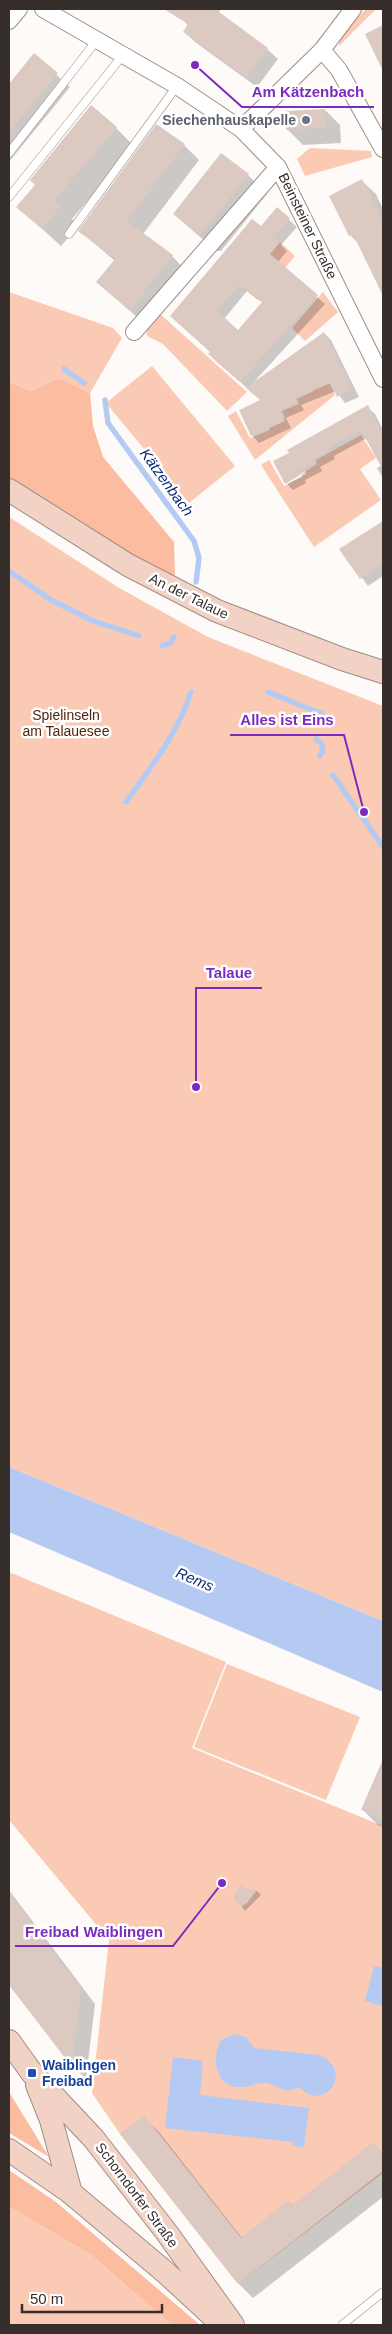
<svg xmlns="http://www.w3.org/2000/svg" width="392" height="2334" font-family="Arial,sans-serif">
	<rect width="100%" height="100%" fill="#fefaf8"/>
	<g fill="#facab4">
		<polygon points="366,9 376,9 339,46 340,36"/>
		<polygon points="310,148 371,151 372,157 305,176 297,159"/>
		<polygon points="280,242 295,256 258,300 242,287"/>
		<polygon points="9,292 113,328 122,338 90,393 59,378 31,391 9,382"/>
		<polygon points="323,292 338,312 305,341 292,328"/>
		<polygon points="159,313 247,392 227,411 163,344 147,336 146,328"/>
		<polygon points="152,366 235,466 189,503 106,403"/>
		<polygon points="327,378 335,395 255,460 228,416 236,411 250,438 270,430 269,424 285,418 282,411 299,404 297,399 314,391 312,385"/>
		<polygon points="361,435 376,458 360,469 381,500 314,547 261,465 269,460 284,486 302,477 301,474 317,464 316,460"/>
		<polygon points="9,517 121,589 208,637 383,706 383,1621 9,1467"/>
		<polygon points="9,1572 226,1662 192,1748 383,1826 383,2173 238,2284 120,2134 92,2093 109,1940 9,1820"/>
		<polygon points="227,1664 360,1717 326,1800 194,1747"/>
		<polygon points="9,2207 90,2254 172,2325 9,2325"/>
	</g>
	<g fill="#fbbca0">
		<polygon points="59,378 90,393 93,426 103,457 174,542 175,578 116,546 9,478 9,382 31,391"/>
		<polygon points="9,2092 49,2157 9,2133"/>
		<polygon points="9,2170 56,2202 200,2325 172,2325 90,2254 9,2207"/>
	</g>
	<g fill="#b5caf3">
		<polygon points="9,1467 383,1621 383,1692 9,1532"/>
		<polygon points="374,1966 383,1968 383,2006 365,2001"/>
		<path d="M 234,2034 L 246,2037 L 254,2048 L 319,2055 C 355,2069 326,2115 299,2087 C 283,2096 280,2085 266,2083 C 256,2082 247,2088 238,2087 C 215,2086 211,2057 221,2040 Z"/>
		<polygon points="173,2057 203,2061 200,2095 309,2108 304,2147 293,2146 293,2142 165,2128"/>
	</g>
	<g fill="#0003" fill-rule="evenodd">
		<polygon points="169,9 221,9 218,13 267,49 278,59 257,87 195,42 185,32 188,26 179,15"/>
		<polygon points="34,55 70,87 9,162 9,86"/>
		<polygon points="325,110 340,125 341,143 303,145 288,130"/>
		<polygon points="116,128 134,146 72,219 78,226 61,246 18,207"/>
		<polygon points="184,145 199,160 143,234 172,256 187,272 146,325 97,282 115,261 80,231"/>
		<polygon points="222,154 248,175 267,194 221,251 216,251 174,214"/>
		<polygon points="362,181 376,194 383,209 383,286 376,278 359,244 350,235"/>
		<path d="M 277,209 L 297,227 L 281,245 L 287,251 L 278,262 L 325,304 L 254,382 L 324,333 L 331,340 L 359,397 L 345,403 L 336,391 L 301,405 L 304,410 L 286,418 L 291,428 L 259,443 L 252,435 L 262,401 L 217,362 L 212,352 L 179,323 ZM 247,291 L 263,303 L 238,332 L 224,319 Z"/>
		<polygon points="367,407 375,414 383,430 383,478 377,468 382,465 367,438 334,456 335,459 320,467 322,471 305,480 306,483 293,490 287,484 306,474 305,471 286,483 290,453"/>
		<polygon points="383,523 383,576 368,586 341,549"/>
		<polygon points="381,1768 383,1769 383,1827 378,1825 363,1810"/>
		<polygon points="9,1890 95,2004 86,2079 73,2066 9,1983"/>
		<polygon points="246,1890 257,1891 261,1895 245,1911 236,1898"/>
		<polygon points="144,2117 159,2132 242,2238 288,2201 293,2206 373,2143 383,2154 383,2197 253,2298 238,2283"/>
	</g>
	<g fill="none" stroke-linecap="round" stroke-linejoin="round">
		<g stroke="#b5caf3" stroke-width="5.5">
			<polyline points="64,369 84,383"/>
			<polyline points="105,400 108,423 194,541 199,558 196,582"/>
			<polyline points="9,571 51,600 93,621 139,636"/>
			<polyline points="162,646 170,643 174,637"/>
			<polyline points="268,692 322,714"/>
			<polyline points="316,739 321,743 323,750 320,756"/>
			<polyline points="333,775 383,847"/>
			<path d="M 126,802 C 151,767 178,733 191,692"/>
		</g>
	</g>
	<g fill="#dbc9c2" fill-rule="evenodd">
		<polygon points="164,9 215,9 268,48 247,78 183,32 188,24"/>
		<polygon points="383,25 383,71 365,34"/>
		<polygon points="34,53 58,73 9,133 9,84"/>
		<polygon points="91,105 117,127 54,201 61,206 42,229 16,207 35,185 30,180"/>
		<polygon points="325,109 326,128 286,130 286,111"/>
		<polygon points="156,124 185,144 127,221 173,255 130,311 96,282 115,259 78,231"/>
		<polygon points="221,153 249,174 202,233 197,233 173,214"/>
		<polygon points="362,179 383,220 383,296 353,234 349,236 329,196"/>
		<path d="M 277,207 L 290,218 L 274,237 L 280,242 L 270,254 L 318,295 L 240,382 L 208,354 L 210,352 L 170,316 L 252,219 L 261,226 ZM 239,285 L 262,302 L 238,330 L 217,311 Z"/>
		<polygon points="324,332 353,389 337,397 331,383 295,398 297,403 280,411 285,421 251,436 239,410 260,400 246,388"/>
		<polygon points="368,405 383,434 383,470 361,430 328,449 329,451 313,460 315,463 298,472 300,475 285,484 273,461 289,453 287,450"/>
		<polygon points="383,521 383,564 360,579 339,549"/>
		<polygon points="383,1759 383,1819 361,1810"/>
		<polygon points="242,1885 246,1889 257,1890 247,1903 240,1907 234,1899 235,1892"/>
		<polygon points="9,1892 81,1989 72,2067 9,1985"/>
		<polygon points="144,2115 241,2238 288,2200 292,2206 373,2142 383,2155 383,2171 238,2284 120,2134"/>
	</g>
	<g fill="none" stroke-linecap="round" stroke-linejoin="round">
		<defs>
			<g id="lane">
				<polyline points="9,153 97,40"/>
				<polyline points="9,197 123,55"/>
				<polyline points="69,234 177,86"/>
				<polyline points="342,2325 383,2292"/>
			</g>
			<g id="street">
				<polyline points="43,9 177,86 241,129 278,167 383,379"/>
				<polyline points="9,21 19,9"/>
				<polyline points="322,50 339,70 383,149"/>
				<polyline points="241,129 322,50 353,9"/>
				<polyline points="134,332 278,167"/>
			</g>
			<g id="secondary">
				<polyline points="9,490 128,565 217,611 342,659 383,672"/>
				<polyline points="9,2041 32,2073 94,2139 167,2233 233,2325"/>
				<polyline points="37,2085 51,2120 71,2193"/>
				<polyline points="9,2150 71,2193 165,2272 217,2320"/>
			</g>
		</defs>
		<use href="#lane" stroke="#9e8e86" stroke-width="9"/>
		<use href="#street" stroke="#9e8e86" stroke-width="18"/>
		<use href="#secondary" stroke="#9e8e86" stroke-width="24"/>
		<use href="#lane" stroke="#fff" stroke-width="8"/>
		<use href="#street" stroke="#fff" stroke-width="16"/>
		<use href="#secondary" stroke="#f1d2c5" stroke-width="22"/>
	</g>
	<circle fill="#6b7280" stroke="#fff" stroke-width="2" cx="306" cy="120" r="5"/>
	<rect fill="#1a4fb4" stroke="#fff" stroke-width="2" x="27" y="2068" width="10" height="10" rx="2.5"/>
	<g text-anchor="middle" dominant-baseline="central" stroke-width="5" stroke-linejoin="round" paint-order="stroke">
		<g font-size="14" font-weight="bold" fill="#5b616d" stroke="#fff" text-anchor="end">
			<text x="296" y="120">Siechenhauskapelle</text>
		</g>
		<g font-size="14" fill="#352e2b" stroke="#fff">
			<text transform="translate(308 226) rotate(64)">Beinsteiner Straße</text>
			<text transform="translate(189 596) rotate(26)">An der Talaue</text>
			<text transform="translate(137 2195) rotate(53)">Schorndorfer Straße</text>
		</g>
		<g font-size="14" fill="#54240b" stroke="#fff">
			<text x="66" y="715">Spielinseln<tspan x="66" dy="16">am Talauesee</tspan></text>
		</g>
		<g font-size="14" font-weight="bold" fill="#164399" stroke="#fff" text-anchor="start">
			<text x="42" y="2065">Waiblingen<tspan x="42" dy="16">Freibad</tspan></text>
		</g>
		<g font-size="15" font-style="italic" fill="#092974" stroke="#fff">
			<text transform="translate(167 482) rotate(54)">Kätzenbach</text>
			<text transform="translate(195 1579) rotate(23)">Rems</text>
		</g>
	</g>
	<path fill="none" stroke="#7b2cbf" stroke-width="2" d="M195 65L242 107H374M364 812L344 735H230M196 1087L196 988H262M222 1883L173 1946H15"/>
	<g fill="#7b2cbf" stroke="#fff" stroke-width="2">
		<circle cx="195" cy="65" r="5"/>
		<circle cx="364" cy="812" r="5"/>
		<circle cx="196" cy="1087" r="5"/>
		<circle cx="222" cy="1883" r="5"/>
	</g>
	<g font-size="15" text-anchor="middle" font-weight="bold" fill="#7b2cbf" stroke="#fff" stroke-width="5" stroke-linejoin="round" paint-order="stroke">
		<text x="308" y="97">Am Kätzenbach</text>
		<text x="287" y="725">Alles ist Eins</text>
		<text x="229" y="978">Talaue</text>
		<text x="94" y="1937">Freibad Waiblingen</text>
	</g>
	<rect width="392" height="2334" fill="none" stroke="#352e2b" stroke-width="20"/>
	<path d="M22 2304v8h140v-8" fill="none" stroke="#352e2b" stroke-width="2.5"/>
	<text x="30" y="2304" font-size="15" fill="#352e2b" stroke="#ffffff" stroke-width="4" paint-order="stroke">50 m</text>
</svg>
